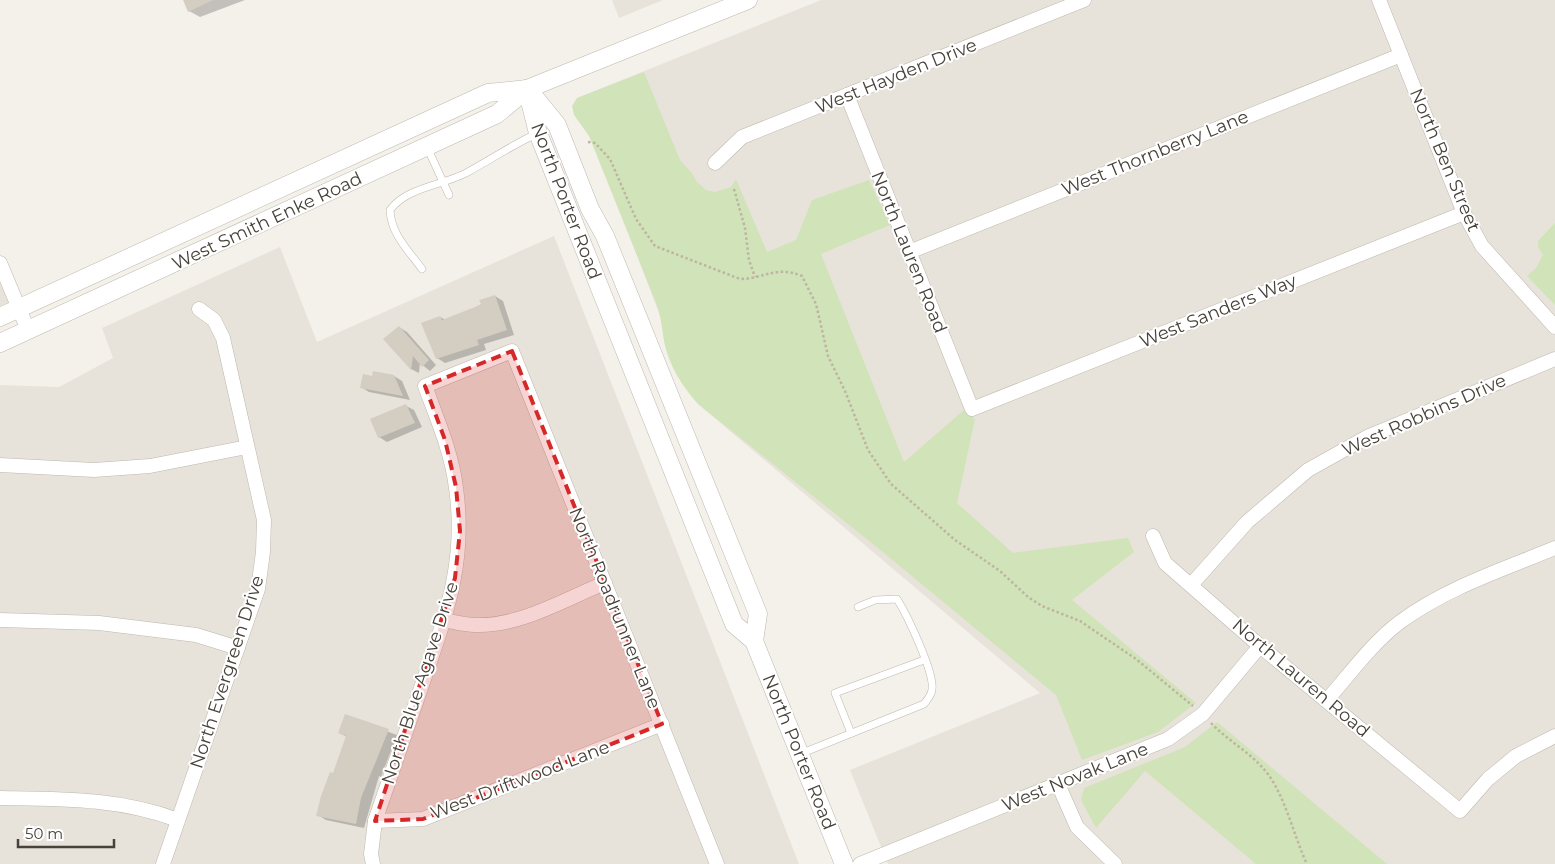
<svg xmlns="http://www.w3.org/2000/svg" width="1555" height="864" font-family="Montserrat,sans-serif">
	<rect width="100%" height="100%" fill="#f4f1eb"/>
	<g fill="#e7e3da">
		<polygon points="612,0 663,0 619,18"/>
		<polygon points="821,0 1555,0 1555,864 888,864 850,770 1040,693 698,404 662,321 577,98"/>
		<polygon points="554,236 799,864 0,864 0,385 59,387 113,358 102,328 280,247 317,342"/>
		<polygon points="0,272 10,302 0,306"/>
	</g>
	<g fill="#d1e3b8">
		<path d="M 644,72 L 680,160 L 691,172 L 697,182 L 706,190 L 715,192 L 731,187 L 736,179 L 767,252 L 796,240 L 812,200 L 869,180 L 890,225 L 821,254 L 904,462 L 964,410 L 975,419 L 957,503 L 1013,553 L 1128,538 L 1134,552 L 1072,600 L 1196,703 L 1158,732 L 1082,760 L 1056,695 L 884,553 L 698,404 C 682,386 669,366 664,341 C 662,328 661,316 656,303 L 589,136 L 574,115 L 572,106 L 577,98 Z"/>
		<polygon points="1555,223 1555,305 1527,276 1536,268 1543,255 1538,247 1538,241"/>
		<polygon points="1217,722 1387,864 1256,864 1145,771 1096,828 1081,800 1084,788 1185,747"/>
	</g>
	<g fill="#0003">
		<polygon points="184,0 245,0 200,17 189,11"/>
		<polygon points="495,296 503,301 514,335 484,344 486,350 445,363 437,358 440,317 446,320 476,308"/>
		<polygon points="399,327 407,332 436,365 430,371 420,363 419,373 411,369 385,339"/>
		<polygon points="394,376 402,381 410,400 369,392 361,387 373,377"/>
		<polygon points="406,406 414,410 422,427 387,442 379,437"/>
		<polygon points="345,716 397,735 381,777 379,776 364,828 326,820 318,815 347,737 339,733"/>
	</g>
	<g fill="#d4cdc2">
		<polygon points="183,0 213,0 188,12"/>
		<polygon points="495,295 507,330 477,340 479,345 436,359 421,323 440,316 442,320 475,307 481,304 479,300"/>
		<polygon points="399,326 429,360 422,367 413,356 411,370 383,339"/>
		<polygon points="373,371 394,375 403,396 360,388 363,374 372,376"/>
		<polygon points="406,404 415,423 378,438 370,419"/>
		<polygon points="345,714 389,729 361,798 356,824 316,816 321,796 330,772 333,773 346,736 338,733"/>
	</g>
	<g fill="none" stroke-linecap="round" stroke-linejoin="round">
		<defs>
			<g id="service">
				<polyline points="427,147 449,195"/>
				<path d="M 422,269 C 408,250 391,234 390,210 C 407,187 441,186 466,173 C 490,160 512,145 538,133"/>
				<polyline points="851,733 835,693 924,660"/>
				<path d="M 800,754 L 924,704 C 927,700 931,696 932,690 C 935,673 907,615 897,599 L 875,600 L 858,607"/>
			</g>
			<g id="minor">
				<polyline points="1379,0 1464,213 1482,246 1555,327"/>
				<polyline points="847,95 972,409 1464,213"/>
				<polyline points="715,163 742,137 1084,0"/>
				<polyline points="909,252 1401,55"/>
				<polyline points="0,263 28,330"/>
				<polyline points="0,465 94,470 150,466 247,447"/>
				<polyline points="1153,536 1165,563 1260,646 1460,811 1488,779 1516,756 1555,736"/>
				<polyline points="1191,585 1247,522 1308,470 1367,437 1555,359"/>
				<polyline points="0,620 99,623 196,635 238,648"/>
				<path d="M 444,620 C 454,622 465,625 475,625 C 519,627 565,599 605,583"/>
				<path d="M 1327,700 C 1350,674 1372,643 1400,622 C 1446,588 1502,570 1555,548"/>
				<polyline points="1058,784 1077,827 1115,864"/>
				<path d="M 0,798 C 62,799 119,798 178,820"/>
				<polyline points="375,821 423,819 662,724"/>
				<polyline points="163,864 258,589 263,552 264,520 223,338 214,320 199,309"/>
				<path d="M 373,864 L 371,854 L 375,821 C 390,778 405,735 420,691 C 444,620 467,565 456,488 C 452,453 437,419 425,386 L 512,351 L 717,864"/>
				<polyline points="860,864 1168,739 1203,714 1260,646"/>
			</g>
			<g id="tertiary">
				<polyline points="527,89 538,133 734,624 754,641 844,864"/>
				<polyline points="531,93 557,125 590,209 605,236 758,614 754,641"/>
				<polyline points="0,317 488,93 527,89 748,0"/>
				<polyline points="0,343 497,114 527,89"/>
			</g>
		</defs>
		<use href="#service" stroke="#beb8ae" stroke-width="8"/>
		<use href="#minor" stroke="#beb8ae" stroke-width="15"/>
		<use href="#tertiary" stroke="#beb8ae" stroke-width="19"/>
		<g stroke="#bfb4a1" stroke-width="2.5" stroke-dasharray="2.5 2.5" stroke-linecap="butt">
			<path d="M 588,142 L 595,143 L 610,159 L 636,219 L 655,246 L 740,279 C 764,279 775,265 802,276 L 816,304 L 828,356 L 845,391 L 868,450 L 891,484 L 955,540 L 1000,571 L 1028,597 L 1042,606 L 1080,621 L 1136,659 L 1193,706"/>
			<polyline points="734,189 745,228 749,260 755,277"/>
			<path d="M 1211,723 C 1226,739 1246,750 1261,766 C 1284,789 1293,835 1307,864"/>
		</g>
		<use href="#service" stroke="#fff" stroke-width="7"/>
		<use href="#minor" stroke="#fff" stroke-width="14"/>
		<use href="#tertiary" stroke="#fff" stroke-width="18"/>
	</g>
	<path fill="#d62828" fill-opacity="0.2" stroke="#d62828" stroke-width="4" stroke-dasharray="10 6" stroke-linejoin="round" d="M 512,351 L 662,724 L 423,819 L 375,821 L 455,578 L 460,531 L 456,487 L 445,440 L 425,386 Z"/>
	<g text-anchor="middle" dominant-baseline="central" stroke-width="4" stroke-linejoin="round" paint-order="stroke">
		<g font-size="18" fill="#47423a" stroke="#fff">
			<text transform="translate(896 76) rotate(-22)">West Hayden Drive</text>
			<text transform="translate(1155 153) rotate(-22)">West Thornberry Lane</text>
			<text transform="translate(1445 160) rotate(67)">North Ben Street</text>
			<text transform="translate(566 201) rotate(69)">North Porter Road</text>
			<text transform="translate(267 221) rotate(-25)">West Smith Enke Road</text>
			<text transform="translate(909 252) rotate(68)">North Lauren Road</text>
			<text transform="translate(1218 311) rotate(-22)">West Sanders Way</text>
			<text transform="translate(1424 415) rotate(-24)">West Robbins Drive</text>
			<text transform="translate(615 608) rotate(68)">North Roadrunner Lane</text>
			<text transform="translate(227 672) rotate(-72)">North Evergreen Drive</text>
			<text transform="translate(1301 678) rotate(40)">North Lauren Road</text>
			<text transform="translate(420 683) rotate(-72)">North Blue Agave Drive</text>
			<text transform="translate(799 752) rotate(68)">North Porter Road</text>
			<text transform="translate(1075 777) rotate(-22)">West Novak Lane</text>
			<text transform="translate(520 780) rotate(-21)">West Driftwood Lane</text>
		</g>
	</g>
	<path d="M18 839v8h96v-8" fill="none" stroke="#47423a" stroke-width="2.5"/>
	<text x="25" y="839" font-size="15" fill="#47423a" stroke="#ffffff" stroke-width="4" paint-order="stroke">50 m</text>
</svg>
